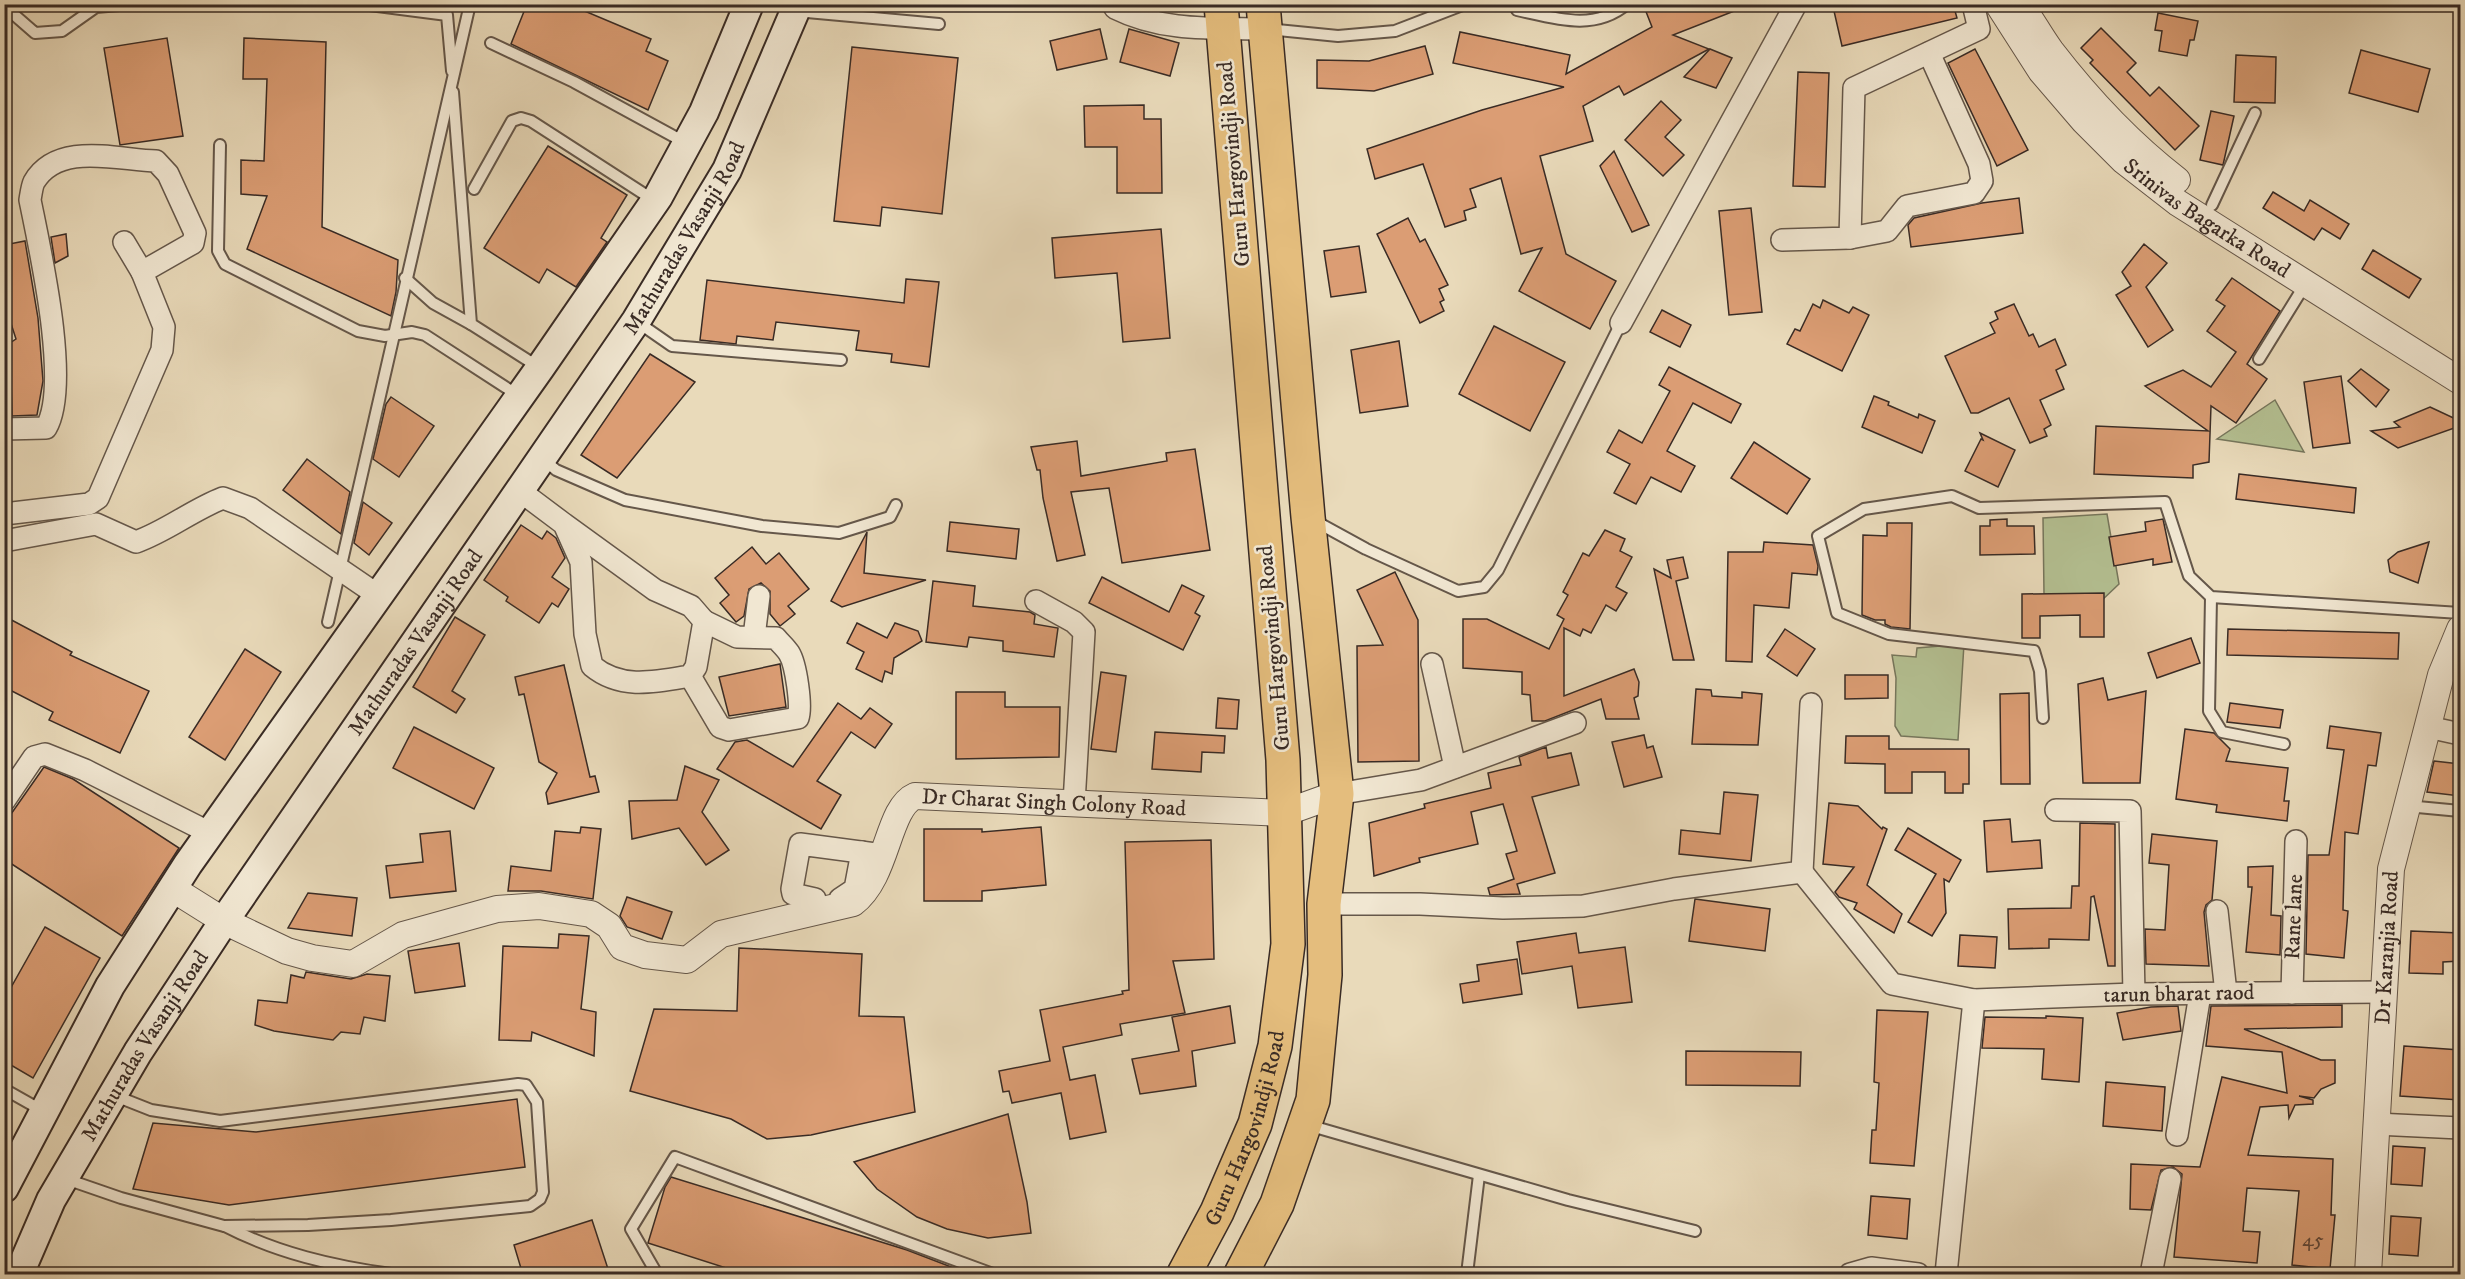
<svg xmlns="http://www.w3.org/2000/svg" width="2465" height="1279" font-family="'IM FELL DW Pica',serif">
	<rect width="100%" height="100%" fill="#e9daba"/>
	<filter id="stains"><feTurbulence type="fractalNoise" baseFrequency=".00333" numOctaves="4"/><feColorMatrix values="0 0 0 0 .2 0 0 0 0 .09 0 0 0 0 .02 0 0 0 .5 -.17"/></filter>
	<radialGradient id="worn" r=".72"><stop offset=".6" stop-color="#630" stop-opacity="0"/><stop offset="1" stop-color="#630" stop-opacity=".3"/></radialGradient>
	<g fill="#b4c092" stroke="#76765c" stroke-width="1.5">
		<polygon points="2275,400 2304,452 2217,439"/>
		<polygon points="2107,514 2119,584 2099,603 2044,594 2043,518"/>
		<polygon points="1964,644 1958,740 1901,736 1895,726 1896,678 1892,655 1916,657 1917,648"/>
	</g>
	<g fill="#db9d74" stroke="#392b25" stroke-width="1.5">
		<polygon points="527,4 568,4 651,39 646,51 668,61 648,110 511,44"/>
		<polygon points="1643,4 1747,6 1673,35 1709,49 1624,95 1619,86 1583,106 1593,141 1540,156 1566,254 1616,281 1590,329 1519,291 1542,248 1521,254 1501,178 1470,189 1476,207 1464,211 1466,220 1445,227 1423,164 1375,179 1367,149 1482,110 1564,87 1453,63 1460,32 1570,55 1566,74 1652,27"/>
		<polygon points="1863,4 1953,4 1957,18 1842,46 1834,11"/>
		<polygon points="2158,13 2198,21 2194,40 2190,40 2187,56 2159,51 2162,31 2155,30"/>
		<polygon points="2101,28 2136,63 2127,72 2150,96 2159,87 2199,126 2175,150 2090,63 2093,60 2081,48"/>
		<polygon points="1100,29 1107,59 1057,70 1050,41"/>
		<polygon points="1129,29 1179,43 1170,76 1120,62"/>
		<polygon points="167,38 183,136 120,145 104,48"/>
		<polygon points="244,38 326,42 322,227 398,260 396,292 391,316 247,249 267,196 241,194 241,160 264,161 267,79 243,79"/>
		<polygon points="1425,46 1433,74 1374,91 1317,88 1317,60 1369,61"/>
		<polygon points="852,47 958,58 942,214 882,207 880,226 834,221"/>
		<polygon points="1710,49 1732,58 1716,88 1684,77"/>
		<polygon points="1975,49 2028,150 1997,166 1948,63"/>
		<polygon points="2361,50 2430,69 2418,112 2349,93"/>
		<polygon points="2236,55 2276,57 2275,103 2234,102"/>
		<polygon points="1798,72 1829,73 1825,187 1793,186"/>
		<polygon points="1661,101 1681,120 1665,137 1684,155 1663,176 1625,140"/>
		<polygon points="1144,105 1144,119 1161,119 1162,193 1117,193 1117,147 1085,147 1084,106"/>
		<polygon points="2211,111 2234,116 2223,165 2200,160"/>
		<polygon points="548,146 627,195 601,238 607,242 576,287 547,269 539,283 484,248"/>
		<polygon points="1614,151 1649,225 1632,232 1600,166"/>
		<polygon points="2273,192 2304,211 2310,200 2349,224 2340,239 2322,228 2314,240 2263,208"/>
		<polygon points="2019,198 2023,233 1911,247 1908,225 1914,218 1982,203"/>
		<polygon points="1751,208 1762,312 1729,315 1719,211"/>
		<polygon points="1408,218 1420,242 1425,239 1448,285 1439,289 1444,300 1440,302 1444,311 1420,323 1377,234"/>
		<polygon points="1161,229 1170,338 1123,342 1117,273 1055,278 1052,238"/>
		<polygon points="66,234 68,256 55,263 51,237"/>
		<polygon points="25,241 38,318 43,381 37,415 12,416 10,343 16,339 4,302 4,245"/>
		<polygon points="2144,244 2167,263 2146,287 2173,330 2148,347 2116,295 2131,286 2122,272"/>
		<polygon points="1359,246 1366,292 1331,297 1324,251"/>
		<polygon points="2373,250 2421,279 2409,298 2362,269"/>
		<polygon points="2232,278 2280,311 2247,364 2267,379 2236,423 2211,406 2209,462 2193,465 2193,478 2094,474 2096,426 2208,431 2145,386 2183,370 2211,387 2236,352 2207,331 2225,306 2216,300"/>
		<polygon points="906,279 939,282 929,367 891,362 892,354 856,350 859,331 776,322 773,340 737,336 736,344 700,340 707,280 904,303"/>
		<polygon points="1823,300 1849,313 1853,307 1869,315 1842,371 1787,344 1795,329 1800,331 1813,304 1820,308"/>
		<polygon points="2014,304 2029,336 2033,334 2039,347 2055,339 2066,365 2056,370 2064,389 2040,400 2051,425 2044,429 2047,436 2030,443 2009,398 1978,413 1971,413 1945,356 1995,333 1990,323 1998,319 1995,312"/>
		<polygon points="1662,310 1691,325 1680,347 1650,332"/>
		<polygon points="1494,326 1565,362 1530,431 1459,394"/>
		<polygon points="1399,341 1408,406 1360,413 1351,350"/>
		<polygon points="650,354 695,382 617,478 581,455"/>
		<polygon points="1669,367 1741,404 1731,423 1693,403 1667,451 1695,466 1681,492 1651,477 1636,504 1614,493 1630,464 1607,452 1619,430 1642,443 1670,391 1659,385"/>
		<polygon points="2361,369 2389,390 2376,407 2348,381"/>
		<polygon points="2341,376 2350,443 2313,448 2304,382"/>
		<polygon points="1874,396 1889,402 1888,405 1918,418 1919,414 1935,421 1922,453 1862,427"/>
		<polygon points="391,397 434,426 399,477 373,459 386,404"/>
		<polygon points="2430,407 2460,421 2460,426 2398,448 2371,431 2400,427 2394,422"/>
		<polygon points="1980,433 2015,450 1998,487 1965,471 1981,439 1983,440"/>
		<polygon points="1077,441 1081,476 1167,461 1166,453 1195,449 1210,550 1122,563 1109,488 1071,492 1085,555 1057,561 1043,498 1040,470 1037,470 1031,447"/>
		<polygon points="1754,442 1810,479 1787,514 1731,478"/>
		<polygon points="307,459 350,492 341,534 283,490"/>
		<polygon points="2239,474 2356,488 2354,513 2236,499"/>
		<polygon points="363,502 392,523 369,555 354,543"/>
		<polygon points="2007,519 2007,526 2034,526 2035,554 1980,555 1980,526 1990,526 1990,520"/>
		<polygon points="2163,519 2172,562 2153,565 2153,559 2114,566 2109,537 2146,531 2145,522"/>
		<polygon points="950,522 1019,529 1016,559 947,551"/>
		<polygon points="1887,523 1912,523 1910,629 1891,627 1885,624 1885,620 1875,620 1862,615 1863,535 1887,536"/>
		<polygon points="521,525 542,539 547,531 556,538 565,558 552,577 569,589 558,607 552,603 539,623 506,601 508,597 484,580"/>
		<polygon points="1605,530 1625,539 1620,551 1632,557 1616,587 1627,593 1616,611 1606,605 1591,633 1583,629 1580,636 1564,628 1564,696 1634,669 1639,682 1638,696 1634,698 1639,719 1606,719 1601,699 1545,721 1532,721 1530,695 1522,694 1522,672 1463,668 1463,619 1487,619 1549,649 1564,619 1557,615 1568,595 1563,592 1583,553 1589,556"/>
		<polygon points="867,532 864,573 926,580 842,607 831,601"/>
		<polygon points="1764,542 1813,545 1818,566 1817,575 1792,573 1789,608 1754,605 1752,662 1726,661 1728,552 1763,552"/>
		<polygon points="2429,542 2418,583 2390,572 2388,560 2398,552"/>
		<polygon points="752,547 766,564 779,553 809,589 788,606 795,614 780,626 770,614 770,591 761,583 749,589 744,616 736,622 720,603 729,595 715,578"/>
		<polygon points="1683,557 1688,578 1676,581 1694,660 1673,660 1654,569 1671,578 1667,560"/>
		<polygon points="1395,572 1418,620 1419,761 1358,762 1357,646 1383,645 1357,590"/>
		<polygon points="1102,577 1169,612 1182,585 1204,596 1195,613 1200,616 1183,650 1089,603"/>
		<polygon points="933,581 975,586 973,606 1030,612 1035,615 1034,624 1058,628 1054,657 1003,651 1003,641 969,637 967,647 926,642"/>
		<polygon points="2104,593 2104,637 2080,637 2080,615 2040,616 2040,638 2022,638 2022,594"/>
		<polygon points="4,616 72,652 70,655 149,691 120,753 49,720 53,712 4,687"/>
		<polygon points="455,617 485,635 452,691 465,699 456,713 413,687"/>
		<polygon points="857,623 887,638 895,623 918,631 922,641 894,658 892,674 885,671 882,682 856,669 864,652 847,643"/>
		<polygon points="1785,629 1815,649 1797,676 1767,656"/>
		<polygon points="2228,629 2399,633 2398,659 2227,655"/>
		<polygon points="2191,638 2200,663 2157,678 2148,653"/>
		<polygon points="245,649 281,672 225,760 189,737"/>
		<polygon points="780,664 786,707 729,716 719,677"/>
		<polygon points="564,665 590,777 595,776 599,792 548,804 546,793 557,773 539,762 524,694 519,695 515,677"/>
		<polygon points="1101,672 1126,676 1116,752 1091,749"/>
		<polygon points="1845,675 1888,675 1888,698 1845,699"/>
		<polygon points="2103,678 2108,700 2146,691 2140,783 2083,783 2078,684"/>
		<polygon points="1696,689 1711,690 1712,696 1742,698 1742,692 1762,694 1758,745 1692,744"/>
		<polygon points="956,692 1005,692 1005,707 1060,707 1059,757 956,759"/>
		<polygon points="2029,693 2030,784 2001,784 2000,694"/>
		<polygon points="1218,698 1239,700 1237,729 1216,728"/>
		<polygon points="838,703 861,719 870,708 892,724 875,748 851,732 817,781 841,795 821,829 717,769 735,742 747,740 793,767"/>
		<polygon points="2230,703 2283,710 2280,728 2227,722"/>
		<polygon points="2330,726 2381,733 2376,766 2368,765 2358,834 2345,832 2343,910 2348,911 2344,958 2306,954 2308,855 2329,855 2344,750 2327,748"/>
		<polygon points="414,727 494,768 474,809 393,768"/>
		<polygon points="2185,729 2214,733 2230,749 2226,761 2288,768 2284,801 2289,801 2287,821 2216,812 2217,805 2176,799"/>
		<polygon points="1155,732 1225,736 1224,753 1202,752 1201,772 1152,769"/>
		<polygon points="1644,735 1647,748 1653,746 1662,777 1624,787 1612,742"/>
		<polygon points="1846,736 1889,736 1889,749 1969,749 1969,784 1963,784 1963,793 1945,793 1945,772 1912,772 1912,793 1885,793 1885,764 1845,763"/>
		<polygon points="1546,747 1548,758 1571,753 1579,785 1532,797 1555,873 1517,884 1520,894 1490,895 1488,888 1514,879 1506,854 1517,851 1503,804 1471,812 1478,844 1419,858 1420,862 1374,876 1369,823 1425,808 1424,804 1491,788 1488,773 1521,765 1519,757"/>
		<polygon points="2434,761 2460,764 2460,796 2427,792"/>
		<polygon points="685,766 719,780 702,812 729,850 706,865 679,828 632,839 629,801 677,800"/>
		<polygon points="44,767 73,779 179,848 122,936 4,859 4,824"/>
		<polygon points="1724,792 1758,795 1751,861 1679,854 1681,830 1720,834"/>
		<polygon points="1829,803 1858,806 1882,829 1883,827 1887,829 1867,885 1902,914 1894,933 1854,909 1857,903 1839,897 1835,892 1854,867 1823,864"/>
		<polygon points="2010,819 2012,842 2040,840 2042,868 1987,872 1984,821"/>
		<polygon points="2080,823 2115,824 2115,966 2108,966 2094,896 2091,897 2089,940 2049,939 2049,948 2009,949 2008,909 2071,908 2072,886 2079,886"/>
		<polygon points="581,827 601,829 593,899 541,891 508,891 511,866 551,871 555,831 580,833"/>
		<polygon points="1041,827 1046,885 982,891 982,901 924,901 924,829 982,829 982,832"/>
		<polygon points="1908,828 1961,860 1949,882 1944,879 1946,913 1932,936 1908,922 1936,874 1895,850"/>
		<polygon points="450,831 456,891 390,898 386,866 423,862 420,834"/>
		<polygon points="2152,834 2217,841 2212,900 2206,905 2204,912 2209,966 2146,964 2145,929 2165,930 2169,865 2149,863"/>
		<polygon points="1211,840 1214,959 1173,961 1185,1013 1120,1024 1122,1035 1063,1047 1070,1080 1095,1075 1106,1132 1070,1139 1061,1093 1012,1103 1009,1091 1003,1092 999,1071 1050,1061 1040,1010 1123,994 1122,991 1129,990 1125,842"/>
		<polygon points="2273,866 2271,915 2281,916 2280,955 2246,952 2252,887 2248,887 2248,867"/>
		<polygon points="308,893 357,898 352,936 288,928"/>
		<polygon points="627,897 672,912 662,939 627,927 620,916"/>
		<polygon points="1695,899 1770,909 1765,951 1689,941"/>
		<polygon points="45,927 100,958 33,1078 4,1061 4,1000"/>
		<polygon points="2411,931 2460,933 2460,961 2443,962 2443,974 2409,973"/>
		<polygon points="1576,933 1579,953 1625,947 1632,1002 1578,1008 1572,966 1522,974 1517,942"/>
		<polygon points="559,934 589,936 581,1009 596,1012 594,1056 532,1032 531,1041 499,1040 503,946 558,948"/>
		<polygon points="1960,935 1997,937 1995,968 1958,966"/>
		<polygon points="459,943 465,986 415,993 408,951"/>
		<polygon points="739,948 862,954 859,1016 904,1017 915,1112 811,1135 767,1139 731,1119 630,1091 654,1009 737,1011"/>
		<polygon points="1517,959 1522,994 1463,1003 1460,984 1479,981 1477,965"/>
		<polygon points="306,972 351,979 367,974 390,976 385,1021 364,1017 360,1034 341,1032 333,1040 274,1031 255,1025 258,1000 287,1003 291,975 304,978"/>
		<polygon points="2342,1005 2342,1027 2244,1029 2321,1060 2335,1060 2335,1083 2321,1089 2314,1098 2299,1096 2313,1100 2313,1104 2295,1105 2289,1118 2288,1105 2260,1107 2248,1155 2333,1159 2331,1215 2335,1215 2330,1269 2292,1265 2299,1191 2247,1188 2243,1231 2260,1232 2257,1263 2174,1257 2182,1174 2173,1167 2161,1170 2151,1210 2130,1209 2131,1164 2200,1167 2222,1077 2287,1093 2282,1052 2206,1046 2211,1006"/>
		<polygon points="1230,1006 1235,1043 1192,1051 1196,1086 1140,1094 1132,1059 1179,1051 1172,1017"/>
		<polygon points="2178,1006 2181,1031 2123,1040 2117,1013 2151,1007"/>
		<polygon points="1877,1010 1928,1012 1914,1166 1870,1163 1872,1130 1876,1130 1879,1083 1874,1082"/>
		<polygon points="2046,1016 2083,1018 2079,1082 2042,1079 2044,1049 1982,1048 1985,1017 2046,1018"/>
		<polygon points="2404,1046 2460,1050 2460,1100 2400,1096"/>
		<polygon points="1686,1051 1801,1052 1800,1086 1686,1085"/>
		<polygon points="2106,1082 2165,1087 2162,1131 2103,1126"/>
		<polygon points="517,1099 525,1167 229,1205 133,1189 153,1123 256,1132"/>
		<polygon points="1008,1114 1027,1202 1031,1233 988,1238 947,1229 917,1217 877,1189 854,1162"/>
		<polygon points="2393,1146 2425,1148 2422,1186 2391,1184"/>
		<polygon points="671,1177 907,1250 972,1275 748,1275 648,1243 665,1187"/>
		<polygon points="1871,1196 1910,1199 1907,1239 1868,1235"/>
		<polygon points="2391,1216 2421,1218 2418,1256 2389,1254"/>
		<polygon points="592,1220 610,1275 523,1275 514,1245"/>
	</g>
	<g fill="none" stroke-linecap="round" stroke-linejoin="round">
		<defs>
			<g id="service">
				<polyline points="362,4 447,15 452,71"/>
				<polyline points="4,6 35,33 62,31 96,7 131,4"/>
				<path d="M 1517,10 C 1554,18 1594,32 1627,4"/>
				<polyline points="796,11 939,24"/>
				<polyline points="1268,29 1338,36 1395,31 1465,4"/>
				<polyline points="491,43 574,82 686,143"/>
				<polyline points="453,92 471,324 540,368"/>
				<polyline points="220,145 218,251 225,264 358,331 385,336 412,332 425,335 519,396"/>
				<polyline points="474,189 512,121 521,118 531,121 655,201"/>
				<polyline points="2212,205 2255,113"/>
				<polyline points="405,278 433,303 471,324"/>
				<polyline points="636,321 672,346 841,360"/>
				<polyline points="2259,359 2306,283"/>
				<polyline points="543,459 556,470 625,500 762,526 839,533 890,517 896,505"/>
				<polyline points="1313,520 1366,549 1458,591 1484,587 1498,570 1621,323"/>
				<polyline points="2211,597 2209,711 2222,732 2284,744"/>
				<polyline points="328,622 470,4"/>
				<polyline points="2043,718 2040,671 2034,651 1889,634 1837,613 1818,536 1864,509 1952,496 1979,508 2165,502 2189,576 2211,597 2460,613"/>
				<polyline points="2407,806 2460,811"/>
				<polyline points="4,1089 43,1111"/>
				<polyline points="1308,1125 1568,1200 1695,1231"/>
				<polyline points="66,1179 121,1198 224,1226 308,1225 391,1220 530,1206 540,1199 543,1192 537,1102 526,1085 518,1084 220,1121 151,1110 113,1095"/>
				<path d="M 225,1226 C 277,1253 333,1266 391,1274"/>
				<polyline points="657,1274 631,1229 675,1157 993,1274"/>
				<polyline points="1467,1274 1479,1175"/>
			</g>
			<g id="minor">
				<path d="M 1113,4 L 1115,8 C 1163,32 1213,28 1265,29"/>
				<polyline points="1850,238 1887,231 1907,206 1974,193 1982,181 1979,164 1929,53"/>
				<polyline points="1782,240 1850,238 1854,88 1979,29 1973,4"/>
				<polyline points="124,242 142,272"/>
				<polyline points="1621,323 1796,4"/>
				<path d="M 4,429 L 46,428 C 71,385 40,250 30,200 C 31,194 32,186 34,182 C 58,141 118,160 156,161 L 168,174 L 195,233 L 193,243 L 142,272 L 164,327 L 162,350 L 98,498 L 89,504 L 4,514"/>
				<path d="M 520,491 L 564,524 L 581,562 L 585,634 L 592,666 C 621,690 655,682 690,676 L 696,667 L 704,621 L 691,606 L 655,590 L 564,524"/>
				<path d="M 4,541 L 96,524 L 136,542 C 167,531 192,510 223,498 L 250,508 L 379,596"/>
				<polyline points="1036,601 1074,622 1084,632 1074,803"/>
				<polyline points="754,637 759,596"/>
				<polyline points="1432,664 1455,767"/>
				<path d="M 690,676 L 720,727 L 729,730 L 798,718 C 802,706 796,664 789,653 C 785,647 780,643 776,638 L 737,637 L 704,621"/>
				<polyline points="2428,727 2460,734"/>
				<polyline points="1337,794 1421,780 1575,723"/>
				<polyline points="4,801 34,757 45,754 85,770 210,833"/>
				<polyline points="2056,810 2130,811 2134,994"/>
				<polyline points="1802,872 1892,984 1974,1000 2134,994 2384,992"/>
				<polyline points="840,899 855,889 862,852"/>
				<polyline points="1324,904 1420,904 1503,908 1583,906 1674,889 1802,872 1811,704"/>
				<polyline points="2217,911 2226,993"/>
				<polyline points="813,912 815,899 793,894 792,889 800,844 883,855"/>
				<polyline points="2292,993 2296,841"/>
				<polyline points="2376,1124 2460,1128"/>
				<polyline points="2177,1135 2200,994"/>
				<polyline points="1850,1274 1871,1268 1918,1274"/>
				<polyline points="1946,1274 1974,1000"/>
				<polyline points="2151,1274 2170,1179"/>
			</g>
			<g id="tertiary">
				<path id="s1" d="M 1998,4 L 2041,71 L 2084,121 L 2124,161 L 2178,203 L 2460,381"/>
				<path d="M 2020,4 C 2031,19 2040,36 2051,51 C 2088,99 2129,143 2177,180"/>
				<path id="s2" d="M 173,889 L 224,921 L 287,951 L 312,958 L 353,964 L 403,935 L 497,909 L 539,906 L 591,914 L 609,926 L 622,947 L 645,955 L 687,960 L 721,934 L 853,903 C 888,877 887,808 915,796 L 1284,813 L 1337,794"/>
				<path id="s3" d="M 2368,1274 L 2391,869 L 2441,675 L 2460,629"/>
			</g>
			<g id="secondary">
				<polyline points="4,1188 110,986 188,864 540,368 658,197 704,112 749,4"/>
				<path id="s4" d="M 19,1274 L 51,1200 L 138,1052 L 224,921 L 636,321 L 727,170 L 798,4"/>
			</g>
			<g id="primary">
				<path id="s5" d="M 1184,1274 L 1217,1212 L 1255,1124 L 1275,1046 L 1288,944 L 1283,760 L 1221,4"/>
				<polyline points="1241,1274 1277,1204 1313,1100 1325,975 1324,904 1337,794 1308,517 1263,4"/>
			</g>
		</defs>
		<use href="#service" stroke="#65574a" stroke-width="14"/>
		<use href="#minor" stroke="#65574a" stroke-width="24"/>
		<use href="#tertiary" stroke="#65574a" stroke-width="28"/>
		<use href="#secondary" stroke="#392b25" stroke-width="32"/>
		<use href="#primary" stroke="#392b25" stroke-width="36"/>
		<use href="#service" stroke="#f1e7d2" stroke-width="10"/>
		<use href="#minor" stroke="#f1e7d2" stroke-width="21"/>
		<use href="#tertiary" stroke="#f1e7d2" stroke-width="26"/>
		<use href="#secondary" stroke="#f1e7d2" stroke-width="28"/>
		<use href="#primary" stroke="#e4bd7d" stroke-width="33"/>
	</g>
	<g text-anchor="middle" dominant-baseline="central" stroke-width="5" stroke-linejoin="round" paint-order="stroke">
		<g font-size="20" fill="#624839">
			<text x="2313" y="1240">45</text>
		</g>
		<g font-size="22" fill="#392b25" stroke="#f1e7d2">
			<text transform="translate(1234 164) rotate(-95)">Guru Hargovindji Road</text>
			<text stroke="none"><textPath href="#s1" startOffset="303">Srinivas Bagarka Road</textPath></text>
			<text stroke="none"><textPath href="#s4" startOffset="1233">Mathuradas Vasanji Road</textPath></text>
			<text stroke="none"><textPath href="#s4" startOffset="747">Mathuradas Vasanji Road</textPath></text>
			<text transform="translate(1274 648) rotate(-95)">Guru Hargovindji Road</text>
			<text stroke="none"><textPath href="#s2" startOffset="1004">Dr Charat Singh Colony Road</textPath></text>
			<text transform="translate(2294 917) rotate(-88)">Rane lane</text>
			<text stroke="none"><textPath href="#s3" startOffset="327">Dr Karanjia Road</textPath></text>
			<text transform="translate(2179 994) rotate(-1)">tarun bharat raod</text>
			<text stroke="none"><textPath href="#s4" startOffset="261">Mathuradas Vasanji Road</textPath></text>
			<text stroke="none"><textPath href="#s5" startOffset="159">Guru Hargovindji Road</textPath></text>
		</g>
	</g>
	<rect width="2465" height="1279" fill="none" stroke="#e9daba" stroke-width="24"/>
	<rect x="6" y="6" width="2453" height="1267" fill="none" stroke="#392b25" stroke-width="3"/>
	<rect x="12" y="12" width="2441" height="1255" fill="none" stroke="#392b25" stroke-width="1.5"/>
	<rect width="100%" height="100%" filter="url(#stains)"/>
	<rect width="100%" height="100%" fill="url(#worn)"/>
</svg>
